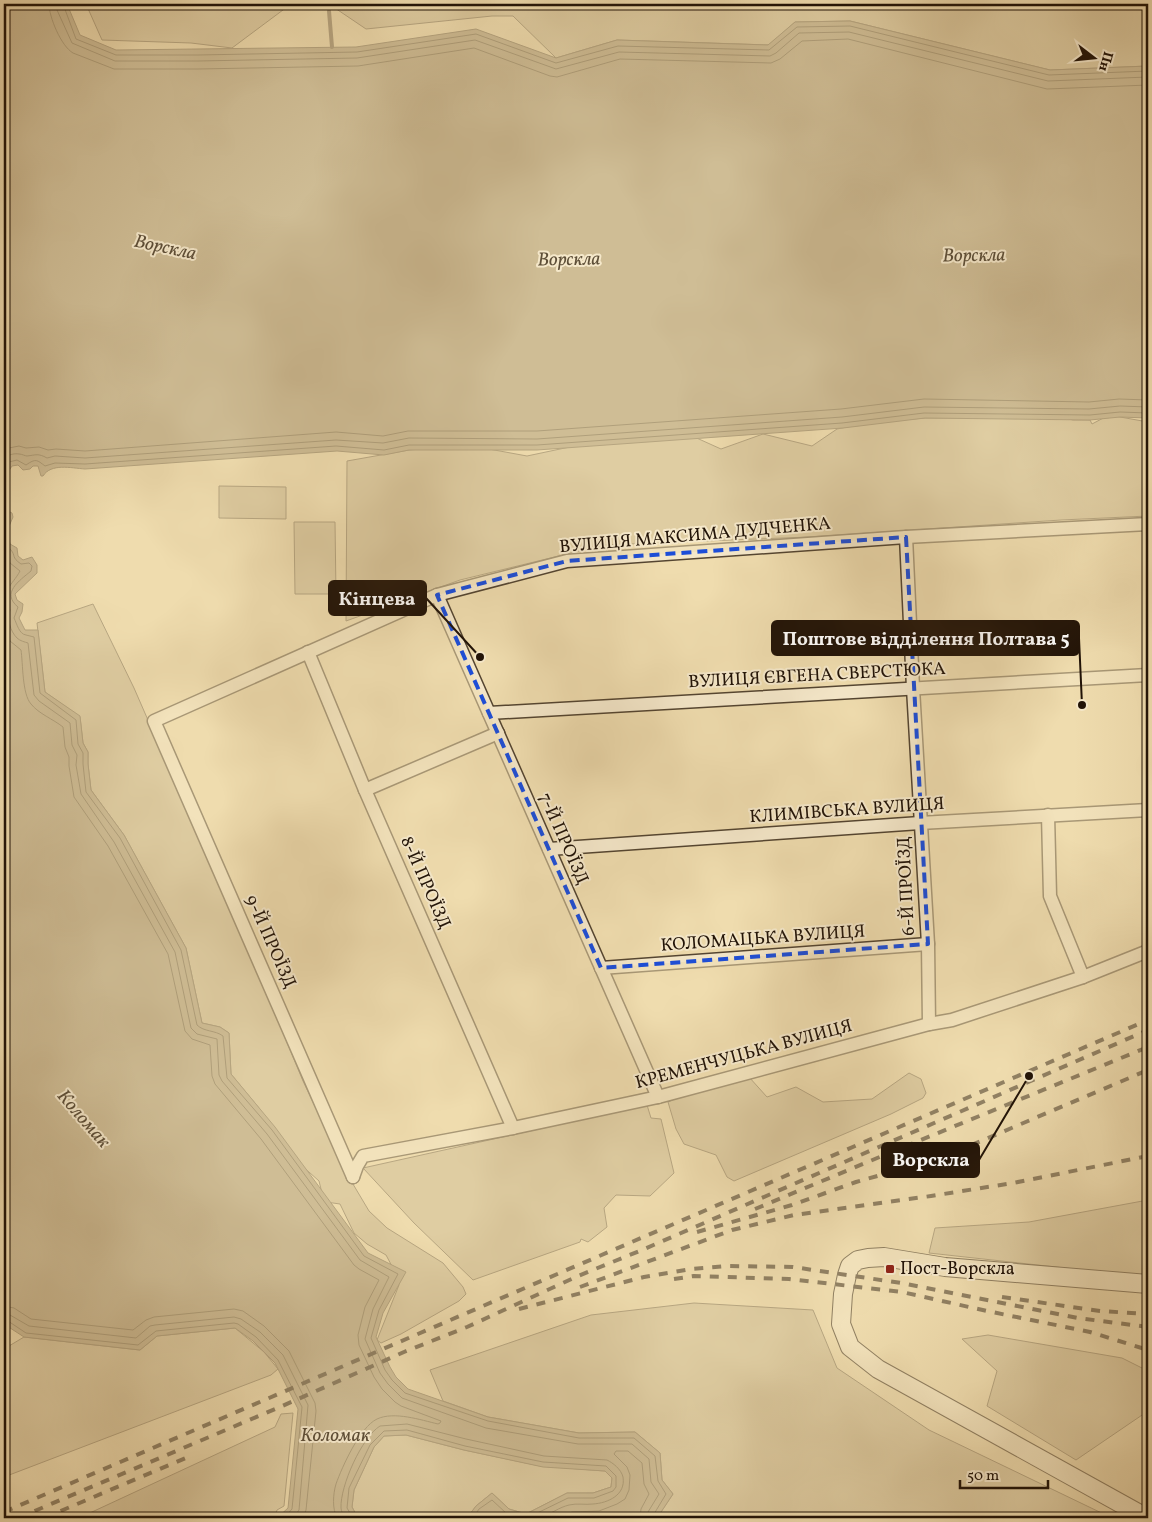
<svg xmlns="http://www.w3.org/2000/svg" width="1152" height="1522" font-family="Vollkorn,serif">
	<rect width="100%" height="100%" fill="#efdcae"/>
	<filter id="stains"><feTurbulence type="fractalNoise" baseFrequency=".004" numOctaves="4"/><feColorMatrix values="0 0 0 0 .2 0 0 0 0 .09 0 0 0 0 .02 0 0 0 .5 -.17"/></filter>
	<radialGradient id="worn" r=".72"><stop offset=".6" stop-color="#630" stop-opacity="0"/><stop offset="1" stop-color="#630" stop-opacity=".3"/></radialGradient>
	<g fill="#ccba92" stroke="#76664c">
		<polygon points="86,4 291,4 232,48 191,43 102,40"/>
		<polygon points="329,4 1148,4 1148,66 1050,70 850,21 795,22 769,45 617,40 556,58 513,16 492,16 366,29"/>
		<polygon points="1109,415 1148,422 1148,516 1061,520 809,537 604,545 460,580 346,621 347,461 409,450 467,445 527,456 598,441 690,435 721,449 763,434 812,446 837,429 866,423 925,418 1065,418 1073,420 1090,420 1092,424"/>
		<polygon points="219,486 286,487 286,519 219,518"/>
		<polygon points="294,522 335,522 336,594 295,594"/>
		<polygon points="93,604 134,688 257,970 303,1081 347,1174 369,1211 387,1228 443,1263 463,1287 466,1294 459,1301 401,1334 381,1343 377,1340 399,1285 394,1270 386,1255 367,1244 354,1233 340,1204 326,1202 322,1193 319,1181 290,1155 259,1108 231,1074 229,1033 220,1027 202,1023 186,948 124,835 91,790 88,764 88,752 83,743 80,717 45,692 37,623"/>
		<polygon points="909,1073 921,1079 926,1093 923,1098 891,1114 734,1181 727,1177 716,1155 684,1144 676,1129 668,1102 693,1091 749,1077 767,1097 796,1087 823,1102 872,1099"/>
		<polygon points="647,1105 651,1118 661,1119 674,1173 650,1196 616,1195 604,1208 607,1227 588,1242 581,1239 580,1242 473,1280 414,1223 363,1168"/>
		<polygon points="1148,1200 1148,1276 1110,1273 929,1253 935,1228 1029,1222"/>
		<polygon points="694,1303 813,1310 837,1368 929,1430 1112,1518 657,1518 673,1494 662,1480 660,1453 635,1432 579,1433 488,1417 443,1401 430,1370 591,1315"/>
		<polygon points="235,1328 264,1352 278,1369 271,1375 4,1477 4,1349 24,1337 140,1350 157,1336"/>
		<polygon points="988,1335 1122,1358 1148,1371 1148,1411 1076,1460 987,1406 997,1371 962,1339"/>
		<polygon points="293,1413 284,1506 277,1510 274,1518 79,1518 275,1427 281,1414"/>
		<polygon points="406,1435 464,1450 540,1466 605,1471 612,1478 611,1487 593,1493 567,1493 526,1514 509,1509 492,1493 476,1506 467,1518 358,1518 352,1507 354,1490 374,1447 384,1436"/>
	</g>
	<g fill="#a99875" stroke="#736349">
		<path d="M 4,4 L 67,4 L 80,35 L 116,50 L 356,47 L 476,29 L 556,58 L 617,40 L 768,45 L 795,22 L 850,21 L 1050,70 L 1148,66 L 1148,418 L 1120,417 L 1090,420 L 925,418 L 843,428 L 537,450 L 409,450 L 384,455 L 337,451 L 85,469 C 71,468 51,463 43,476 L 41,476 L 38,466 L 33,466 L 30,469 L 23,470 L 18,465 L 12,466 L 8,472 L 5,485 L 8,487 L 7,491 L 4,492 Z"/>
		<polygon points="4,509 12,513 13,517 7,531 10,544 17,548 18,556 23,560 32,557 37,565 37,573 15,594 17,600 23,604 22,612 19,618 25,630 38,630 45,692 80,716 83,743 88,752 88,764 91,790 124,835 186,948 202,1023 220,1027 229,1033 231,1074 275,1127 368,1253 406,1272 383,1313 376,1337 390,1367 396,1377 408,1389 488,1417 579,1433 635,1432 660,1453 662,1480 673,1494 657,1518 467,1518 476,1506 492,1493 509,1509 526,1514 567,1493 593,1493 611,1487 612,1478 605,1471 543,1467 464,1450 406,1435 384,1436 374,1447 354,1490 352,1507 358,1518 277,1518 288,1508 298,1409 275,1363 253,1341 235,1328 157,1336 140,1350 24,1337 4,1324"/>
	</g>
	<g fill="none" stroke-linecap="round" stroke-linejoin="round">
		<g stroke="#65563e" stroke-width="1">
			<path d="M 49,4 C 49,17 61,46 73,53 L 114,69 L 198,69 L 358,66 L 474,48 L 550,76 L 557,77 L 620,59 L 771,63 L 780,59 L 802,41 L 848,39 L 1047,89 L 1148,85"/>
			<polyline points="56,4 57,10 72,43 115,61 198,61 357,58 475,40 556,69 619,52 770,56 776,53 799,33 849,32 1048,81 1148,77"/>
			<polyline points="63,4 76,39 116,55 198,55 357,52 476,34 556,63 618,46 769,50 797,27 850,26 1049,75 1148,71"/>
			<polyline points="4,449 19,446 26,448 39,447 48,450 56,449 85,451 336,432 383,436 408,431 537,431 841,409 924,399 1089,402 1119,399 1148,400"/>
			<path d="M 4,458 C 8,455 14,453 19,454 C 22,454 25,456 27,456 C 36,455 38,453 47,458 L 55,456 L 85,458 L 336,440 L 383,443 L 409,438 L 537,439 L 842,417 L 924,407 L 1089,409 L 1120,406 L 1148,407"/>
			<path d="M 4,469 L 9,462 L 17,460 L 26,465 C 36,458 37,460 45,466 L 55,463 L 85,464 L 336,446 L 384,450 L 409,445 L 537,445 L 842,423 L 924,413 L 1090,415 L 1120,412 L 1148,413"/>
			<path d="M 4,539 C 6,547 7,545 11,550 C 16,556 11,557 21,564 L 29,563 L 32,566 L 31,571 C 19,581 1,593 18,607 L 14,618 C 17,624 19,634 26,635 C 29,636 31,636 34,637 L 40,693 L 76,720 L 78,744 L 83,753 L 83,764 L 86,792 L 120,838 L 181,950 L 197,1025 C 204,1032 215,1030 223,1036 L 227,1078 L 272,1130 L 364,1256 L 398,1274 L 379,1310 L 371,1338 L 385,1370 L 392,1380 L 405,1393 L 488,1421 L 579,1438 L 634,1438 L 655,1456 L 658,1481 L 666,1494 L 654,1514 L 654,1518"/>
			<path d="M 4,553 L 7,555 L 10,563 L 20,571 C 12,586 0,590 10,610 C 7,619 10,631 17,638 C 20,641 25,642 28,643 L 34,695 L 39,701 L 70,723 L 72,745 L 77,755 L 76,765 L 81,794 L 114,842 L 175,952 L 191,1028 L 197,1034 L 217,1039 L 219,1075 L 222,1081 L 267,1134 L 360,1260 L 389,1277 L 373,1309 L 365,1339 L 380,1373 L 388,1384 L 402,1398 L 486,1428 L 578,1444 L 632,1444 L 649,1459 L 651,1482 L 659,1494 L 648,1512 L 647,1518"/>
			<path d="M 4,629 L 10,641 L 21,650 C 23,663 22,694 31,704 C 39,714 53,719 63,727 L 65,747 L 69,757 L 69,766 L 74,797 L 108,846 L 168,954 L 185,1031 L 192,1039 L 210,1045 L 212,1076 L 215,1084 L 261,1139 L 354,1265 L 359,1269 L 379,1280 L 365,1307 L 358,1335 L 359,1345 L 374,1377 L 382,1389 L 395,1402 L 401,1406 L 441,1421 L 440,1423 L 438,1424 C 421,1420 394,1411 377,1419 C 360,1427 342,1467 336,1484 C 333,1494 332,1509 337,1518"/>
			<polyline points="4,1306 14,1308 31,1319 133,1330 146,1320 154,1317 234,1309 243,1311 264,1326 289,1351 315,1403 316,1411 306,1510 303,1518"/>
			<polyline points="4,1313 10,1315 29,1326 136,1338 150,1326 155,1325 234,1317 241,1319 260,1332 283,1355 308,1405 299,1510 293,1518"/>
			<polyline points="4,1320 8,1321 26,1333 138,1345 156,1331 234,1323 238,1324 256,1337 278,1360 302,1407 292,1509 284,1518"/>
			<path d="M 345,1518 C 344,1515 341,1512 341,1508 C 340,1486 362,1437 380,1426 L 407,1424 L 466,1439 L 544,1456 L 607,1460 C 613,1463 621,1469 623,1477 C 626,1495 608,1503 593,1504 C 585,1505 577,1503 569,1505 C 560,1507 550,1514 541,1518"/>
			<polyline points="353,1518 347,1508 349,1488 370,1445 384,1431 407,1430 465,1446 543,1462 606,1466 616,1476 616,1487 613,1491 594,1498 568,1498 527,1518"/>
			<polyline points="473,1518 479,1509 492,1500 506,1513 524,1518"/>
			<polyline points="558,1518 572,1512 599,1511 617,1504 625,1499 629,1490 630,1475 627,1467 614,1454 616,1451 628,1451 642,1463 644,1484 649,1494 641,1509 640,1518"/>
		</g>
		<polyline stroke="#736349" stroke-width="4" points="329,11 332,47"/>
		<defs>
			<g id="street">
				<polyline points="906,537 913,688 928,944 929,1024"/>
				<polyline points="437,595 658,1097"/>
				<polyline points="308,652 365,790 513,1128"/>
				<polyline points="489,713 1148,675"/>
				<polyline points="365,790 498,733"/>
				<polyline points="1048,815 1050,896 1083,977"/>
				<polyline points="549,849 920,823 1148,810"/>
				<polyline points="601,968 928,944"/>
				<polyline points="353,1177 154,721 437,595 567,561 906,537 1148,524"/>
				<polyline points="353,1177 357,1166 363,1156 513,1128 658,1097 929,1024 952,1020 1083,977 1148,951"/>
			</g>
			<polyline id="secondary" points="1147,1518 878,1369 850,1347 841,1324 843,1294 847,1275 850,1266 858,1260 868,1258 884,1257 945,1267 1148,1284"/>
		</defs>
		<use href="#street" stroke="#544531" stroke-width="15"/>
		<use href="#secondary" stroke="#211307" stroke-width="20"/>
		<use href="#street" stroke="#f5e8ca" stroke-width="12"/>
		<use href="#secondary" stroke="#f5e8ca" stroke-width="18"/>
		<g stroke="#211307" stroke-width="4" stroke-dasharray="9 9" stroke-linecap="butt">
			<polyline points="755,1209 894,1151 1148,1047"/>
			<polyline points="697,1232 792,1205 856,1182 941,1158 1148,1070"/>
			<polyline points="674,1279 694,1276 789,1279 902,1292 987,1311 1090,1332 1148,1350"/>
			<polyline points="580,1287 732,1230 794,1215 931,1196 1013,1183 1148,1156"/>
			<polyline points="1002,1297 1100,1311 1148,1314"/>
			<polyline points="519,1309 644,1277 691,1269 726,1266 793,1267 901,1283 1078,1318 1148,1327"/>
			<polyline points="4,1512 1148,1020"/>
			<polyline points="18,1518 280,1407 404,1352 467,1327 578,1276 642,1250 1148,1030"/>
			<polyline points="44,1518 193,1455"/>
		</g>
	</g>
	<path d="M0 0H1152V1522H0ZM 906,537 L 928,944 L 601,968 L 437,595 L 567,561 Z" fill="#efdcae" fill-opacity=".55" fill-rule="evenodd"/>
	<path fill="none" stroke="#1d4ed8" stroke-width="4" stroke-dasharray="10 6" stroke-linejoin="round" d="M 906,537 L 928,944 L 601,968 L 437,595 L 567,561 Z"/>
	<rect fill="#8f2418" stroke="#f5e8ca" stroke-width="2" x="885" y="1264" width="10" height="10" rx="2.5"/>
	<g text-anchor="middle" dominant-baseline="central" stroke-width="4" stroke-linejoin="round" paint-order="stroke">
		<g font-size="18" fill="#211307" stroke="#f5e8ca">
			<text transform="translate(695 536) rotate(-5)">ВУЛИЦЯ МАКСИМА ДУДЧЕНКА</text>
			<text transform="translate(817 676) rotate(-3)">ВУЛИЦЯ ЄВГЕНА СВЕРСТЮКА</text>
			<text transform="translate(847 811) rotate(-4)">КЛИМІВСЬКА ВУЛИЦЯ</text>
			<text transform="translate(563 839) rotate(66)">7-Й ПРОЇЗД</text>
			<text transform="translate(425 883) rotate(66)">8-Й ПРОЇЗД</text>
			<text transform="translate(907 886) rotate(-93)">6-Й ПРОЇЗД</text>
			<text transform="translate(763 939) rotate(-4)">КОЛОМАЦЬКА ВУЛИЦЯ</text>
			<text transform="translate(270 942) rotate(66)">9-Й ПРОЇЗД</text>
			<text transform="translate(744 1055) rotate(-15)">КРЕМЕНЧУЦЬКА ВУЛИЦЯ</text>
		</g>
		<g font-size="18" fill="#211307" stroke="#f5e8ca" text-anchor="start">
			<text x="900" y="1269">Пост-Ворскла</text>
		</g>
		<g font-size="19" font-style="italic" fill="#5e4f38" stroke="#f5e8ca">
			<text transform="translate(165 248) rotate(12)">Ворскла</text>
			<text transform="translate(974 256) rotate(-1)">Ворскла</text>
			<text transform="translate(569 260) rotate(-1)">Ворскла</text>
			<text transform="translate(83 1119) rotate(49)">Коломак</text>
			<text x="335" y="1436">Коломак</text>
		</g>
	</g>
	<path fill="none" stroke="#211307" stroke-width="2" d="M480 657L426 598M1082 705L1079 638M1029 1076L979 1160"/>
	<g fill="#211307" stroke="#f5e8ca" stroke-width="2">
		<circle cx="480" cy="657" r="5"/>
		<circle cx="1082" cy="705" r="5"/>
		<circle cx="1029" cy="1076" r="5"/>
	</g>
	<g fill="#211307" stroke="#211307" stroke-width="2">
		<rect x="329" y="581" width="97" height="34" rx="5"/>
		<rect x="772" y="621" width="307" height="34" rx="5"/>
		<rect x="882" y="1143" width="97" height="34" rx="5"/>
	</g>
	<g font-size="19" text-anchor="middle" font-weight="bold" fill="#fff">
		<text x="377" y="605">Кінцева</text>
		<text x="926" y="645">Поштове відділення Полтава 5</text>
		<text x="931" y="1166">Ворскла</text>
	</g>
	<rect width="1152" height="1522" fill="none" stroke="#efdcae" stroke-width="20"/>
	<rect x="5" y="5" width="1142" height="1512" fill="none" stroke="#211307" stroke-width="2.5"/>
	<rect x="10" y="10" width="1132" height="1502" fill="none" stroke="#211307"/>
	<g transform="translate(1094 58) rotate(106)" stroke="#f5e8ca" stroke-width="4" paint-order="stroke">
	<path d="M0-4L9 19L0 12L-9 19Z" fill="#211307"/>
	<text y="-8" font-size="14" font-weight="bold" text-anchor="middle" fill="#211307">Пн</text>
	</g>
	<path d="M960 1480v8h88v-8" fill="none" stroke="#211307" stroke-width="2.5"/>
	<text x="967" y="1480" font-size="15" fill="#211307" stroke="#f5e8ca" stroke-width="4" paint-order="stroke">50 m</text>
	<rect width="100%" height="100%" filter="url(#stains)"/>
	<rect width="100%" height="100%" fill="url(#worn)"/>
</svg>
